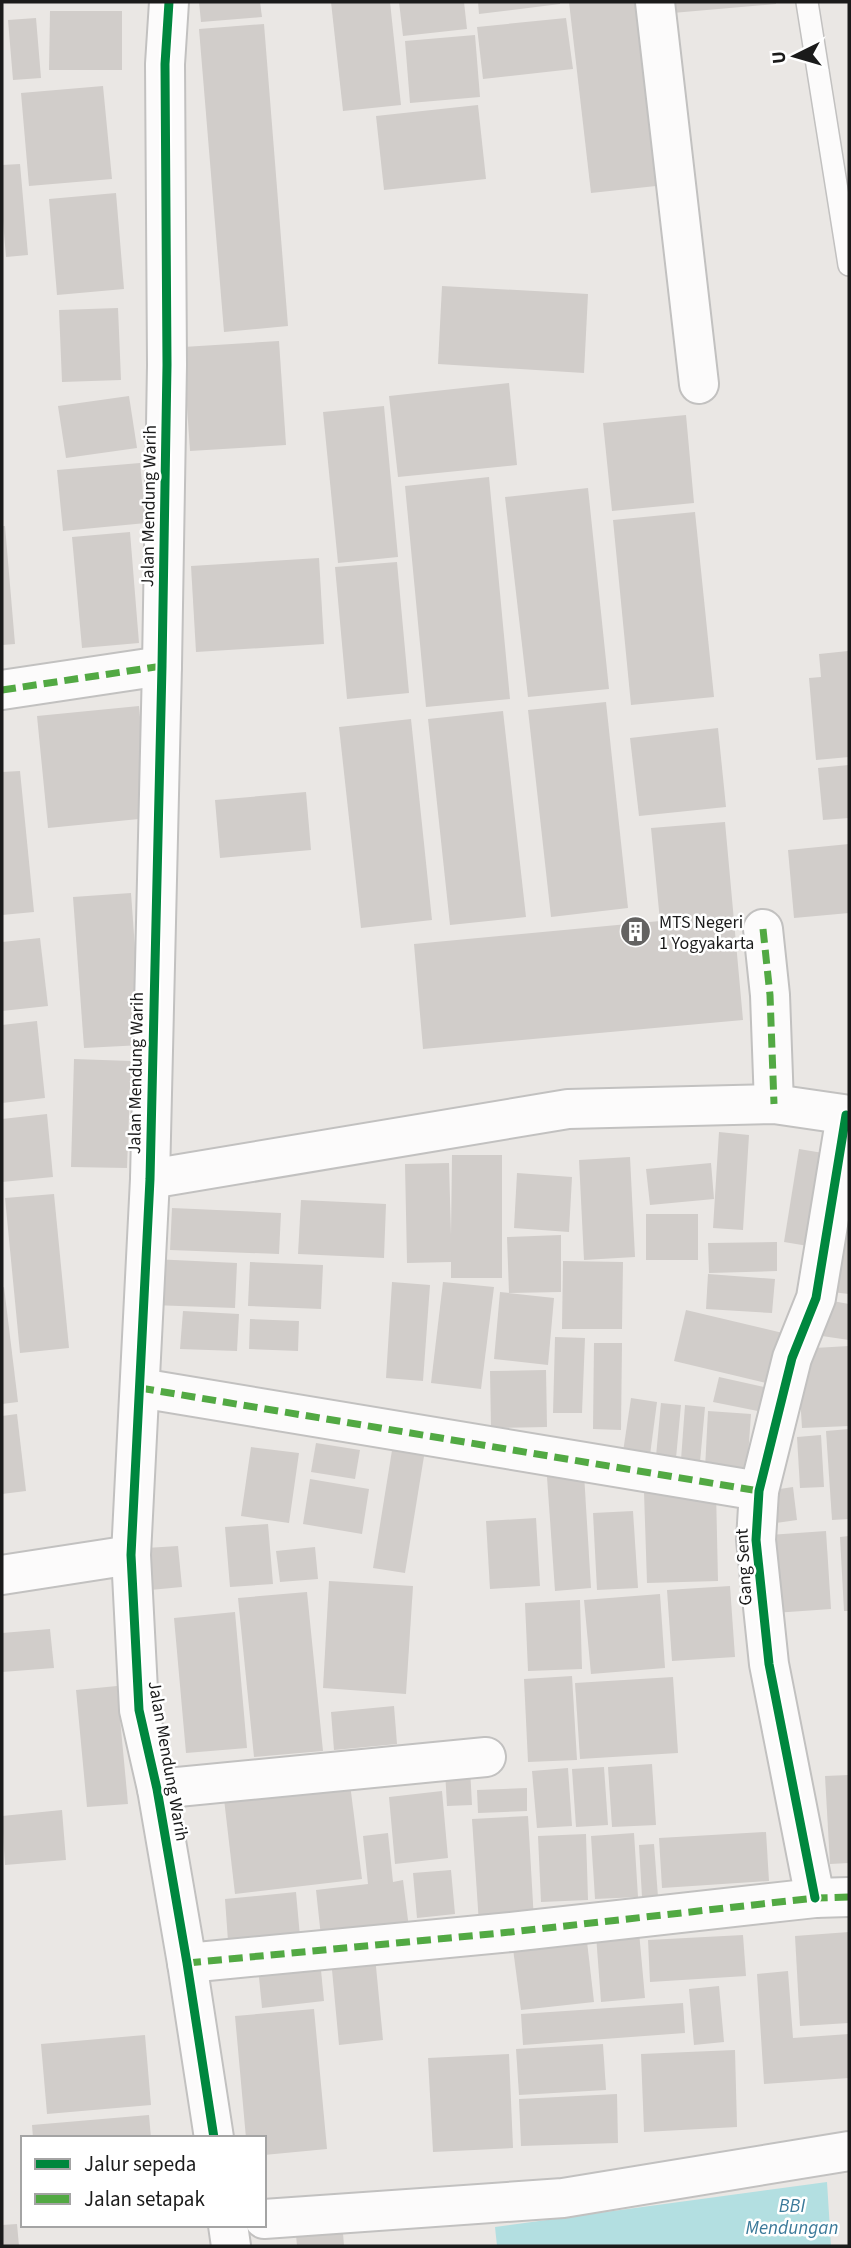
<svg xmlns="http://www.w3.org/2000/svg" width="851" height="2248" font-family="'Source Sans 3',sans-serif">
	<rect width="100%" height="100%" fill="#eae7e4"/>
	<polygon fill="#b3dfe1" points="827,2182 831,2246 497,2246 495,2227"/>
	<g fill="#d1cdca">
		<polygon points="199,2 260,2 262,17 201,22"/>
		<polygon points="331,2 390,2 401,105 343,111"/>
		<polygon points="399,2 464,2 467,29 403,36"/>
		<polygon points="478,2 560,2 560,4 479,14"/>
		<polygon points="569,2 636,2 656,186 591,193"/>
		<polygon points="660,2 776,2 776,4 661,14"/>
		<polygon points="50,11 122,11 122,70 49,70"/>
		<polygon points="36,18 41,78 13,80 8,20"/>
		<polygon points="566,18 573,69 483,79 477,27"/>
		<polygon points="264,24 288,326 224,332 199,29"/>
		<polygon points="475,35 480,97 410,103 405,41"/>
		<polygon points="103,86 112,179 29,186 21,93"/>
		<polygon points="478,105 486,179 384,190 376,116"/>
		<polygon points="20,164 28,255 6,257 2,209 2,165"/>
		<polygon points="116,193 124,289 57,295 49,199"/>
		<polygon points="442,286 588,294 584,373 438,364"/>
		<polygon points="118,308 121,380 62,382 59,310"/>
		<polygon points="279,341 286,445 190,451 183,347"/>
		<polygon points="509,383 517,465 398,477 389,396"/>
		<polygon points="129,396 137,448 66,458 58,406"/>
		<polygon points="384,406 398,557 338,563 323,412"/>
		<polygon points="686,415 694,503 612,511 603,423"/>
		<polygon points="140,463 146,523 63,531 57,470"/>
		<polygon points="489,477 510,699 426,707 405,486"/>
		<polygon points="588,488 609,689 528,697 505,497"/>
		<polygon points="695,512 714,697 631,705 613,520"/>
		<polygon points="2,526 5,526 15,644 2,645"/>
		<polygon points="130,532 139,643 82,648 72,537"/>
		<polygon points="319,558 324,644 196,652 191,566"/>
		<polygon points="397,562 409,693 347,699 335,567"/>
		<polygon points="848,651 849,757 816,760 809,678 821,677 819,654"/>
		<polygon points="606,702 628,908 551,917 528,710"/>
		<polygon points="139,706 149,818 48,828 37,716"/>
		<polygon points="503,711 526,917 450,925 428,719"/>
		<polygon points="411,719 432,920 361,928 339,727"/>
		<polygon points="718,728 726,807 639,816 630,738"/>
		<polygon points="849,765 849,818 823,820 818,768"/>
		<polygon points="20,771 34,912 2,915 2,772"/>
		<polygon points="306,792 311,850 220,858 215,800"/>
		<polygon points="725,822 743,1020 423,1049 414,944 660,921 651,828"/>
		<polygon points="849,844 849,913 794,918 788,850"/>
		<polygon points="131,893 142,1045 84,1048 73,897"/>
		<polygon points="40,938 48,1006 2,1011 2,942"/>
		<polygon points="37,1021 45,1098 2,1103 2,1025"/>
		<polygon points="74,1059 131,1061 127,1168 71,1167"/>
		<polygon points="47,1114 53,1177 2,1182 2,1119"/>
		<polygon points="719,1132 749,1135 743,1230 713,1228"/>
		<polygon points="799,1149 829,1154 814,1247 784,1242"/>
		<polygon points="452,1155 502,1155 502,1278 451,1278 451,1262 407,1263 405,1164 449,1163 451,1235"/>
		<polygon points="630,1157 635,1257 584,1260 579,1160"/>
		<polygon points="711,1163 714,1199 650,1205 646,1169"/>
		<polygon points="517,1173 572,1177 569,1232 514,1228"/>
		<polygon points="849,1188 849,1294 832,1292"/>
		<polygon points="54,1194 69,1348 20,1353 5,1198"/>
		<polygon points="301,1200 386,1204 384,1258 298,1254"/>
		<polygon points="172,1208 281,1213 279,1254 170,1250"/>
		<rect x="646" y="1214" width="52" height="46"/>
		<polygon points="561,1235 561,1292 509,1293 507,1237"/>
		<polygon points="777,1242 777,1271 709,1273 708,1243"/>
		<polygon points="153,1259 237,1263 235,1308 152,1305"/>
		<polygon points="563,1261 623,1262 622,1329 562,1329"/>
		<polygon points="250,1262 323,1265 321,1309 248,1306"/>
		<polygon points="708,1274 775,1279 772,1313 706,1309"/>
		<polygon points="392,1282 430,1285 423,1381 386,1378"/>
		<polygon points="443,1282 494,1287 481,1389 431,1383"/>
		<polygon points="4,1287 18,1402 2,1404 2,1288"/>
		<polygon points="500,1292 554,1298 548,1365 494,1359"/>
		<polygon points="827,1300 849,1304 849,1340 822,1336"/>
		<polygon points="686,1310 791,1335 779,1386 674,1361"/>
		<polygon points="183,1311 239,1314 237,1351 180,1349"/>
		<polygon points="250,1319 299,1321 298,1351 249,1349"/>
		<polygon points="555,1337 585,1338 582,1413 553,1413"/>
		<polygon points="594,1343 622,1343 621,1430 593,1429"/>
		<polygon points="849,1346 849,1426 802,1428 797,1349"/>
		<polygon points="546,1370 547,1427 491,1428 490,1371"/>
		<polygon points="719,1377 777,1390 772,1414 713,1402"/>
		<polygon points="631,1398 657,1402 650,1455 623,1452"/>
		<polygon points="661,1403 681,1405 676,1458 656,1456"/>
		<polygon points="685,1405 705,1407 700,1462 681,1460"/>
		<polygon points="708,1411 751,1414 747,1471 705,1469"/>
		<polygon points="17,1414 26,1491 2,1494 2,1416"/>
		<polygon points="849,1429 849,1519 832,1520 826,1431"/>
		<polygon points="821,1435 824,1487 800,1488 797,1437"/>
		<polygon points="394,1438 426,1444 405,1573 373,1568"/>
		<polygon points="316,1443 360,1450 355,1479 311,1472"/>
		<polygon points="251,1447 299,1453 289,1523 241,1516"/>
		<polygon points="584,1474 591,1588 555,1591 547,1477"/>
		<polygon points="310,1479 369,1489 362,1534 303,1524"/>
		<polygon points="793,1487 797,1520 769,1524 766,1491"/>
		<polygon points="716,1490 718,1581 647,1583 644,1492"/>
		<polygon points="633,1511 638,1588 597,1590 593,1513"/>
		<polygon points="536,1518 540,1586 490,1589 486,1521"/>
		<polygon points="268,1524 273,1584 230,1587 225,1527"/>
		<polygon points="826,1531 831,1609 774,1613 769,1535"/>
		<polygon points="849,1536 849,1611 844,1611 840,1537"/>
		<polygon points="178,1546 182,1587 150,1590 146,1548"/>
		<polygon points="315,1547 318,1579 280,1582 276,1551"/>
		<polygon points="329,1581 413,1586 406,1694 323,1688"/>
		<polygon points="730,1586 735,1657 672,1661 667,1590"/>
		<polygon points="307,1592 323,1751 254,1757 238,1598"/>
		<polygon points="660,1594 665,1668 591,1674 584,1600"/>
		<polygon points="580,1600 582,1669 528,1671 525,1603"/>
		<polygon points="235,1612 247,1748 186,1753 174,1618"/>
		<polygon points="50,1629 54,1668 2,1672 2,1633"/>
		<polygon points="572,1676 577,1760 528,1762 524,1679"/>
		<polygon points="673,1677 678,1753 580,1759 575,1683"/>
		<polygon points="117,1686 128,1804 87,1807 76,1690"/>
		<polygon points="394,1706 397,1744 334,1750 331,1712"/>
		<polygon points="652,1764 656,1825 612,1827 608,1767"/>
		<polygon points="604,1767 608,1825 576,1827 572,1769"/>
		<polygon points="470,1768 472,1805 447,1806 445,1770"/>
		<polygon points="568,1768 572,1826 537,1828 532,1771"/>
		<polygon points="849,1775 849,1863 830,1864 825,1776"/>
		<polygon points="350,1784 362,1879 235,1894 224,1799"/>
		<polygon points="527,1788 527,1811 478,1813 477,1790"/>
		<polygon points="442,1791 448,1858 395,1864 389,1797"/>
		<polygon points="62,1810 66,1860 5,1865 2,1816"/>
		<polygon points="528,1816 534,1921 479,1924 472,1819"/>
		<polygon points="766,1832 769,1881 662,1888 659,1838"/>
		<polygon points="388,1833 393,1882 403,1880 410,1936 322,1946 316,1890 368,1884 363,1836"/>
		<polygon points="634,1833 638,1897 595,1899 591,1836"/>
		<polygon points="586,1834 588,1900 541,1902 538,1836"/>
		<polygon points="654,1844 658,1897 642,1897 639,1845"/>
		<polygon points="451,1870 455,1914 417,1918 413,1873"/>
		<polygon points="296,1892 301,1948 229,1955 225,1899"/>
		<polygon points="639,1932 645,1998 601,2002 596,1935"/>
		<polygon points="849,1932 849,2023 800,2026 795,1936"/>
		<polygon points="586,1933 594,2002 521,2010 512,1941"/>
		<polygon points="743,1935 746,1976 650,1982 648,1940"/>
		<polygon points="375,1956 383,2040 339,2045 331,1959"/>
		<polygon points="320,1960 324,2001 262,2008 258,1967"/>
		<polygon points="788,1971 793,2038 849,2034 849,2078 764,2084 757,1974"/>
		<polygon points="719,1986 724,2042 694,2045 689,1989"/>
		<polygon points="683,2003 685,2033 523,2045 521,2014"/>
		<polygon points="314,2009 327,2149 264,2155 264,2138 246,2138 235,2016"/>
		<polygon points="145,2035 151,2105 47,2114 41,2044"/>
		<polygon points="603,2044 606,2090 519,2095 516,2049"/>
		<polygon points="735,2050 737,2127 644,2132 641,2054"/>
		<polygon points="509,2054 513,2148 433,2152 428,2058"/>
		<polygon points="617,2094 618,2143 521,2146 519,2099"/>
		<polygon points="149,2115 151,2138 33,2138 32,2125"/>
		<polygon points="342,2220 344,2246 297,2246 295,2224"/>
		<polygon points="17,2224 19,2246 2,2246 2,2225"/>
	</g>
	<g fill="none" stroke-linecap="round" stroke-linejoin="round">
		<defs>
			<polyline id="service" points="807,2 849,265"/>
			<g id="minor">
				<polyline points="169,2 165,64 167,365 162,666 150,1179 131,1555 139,1710 157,1789 187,1963 214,2138"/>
				<polyline points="655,2 699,384"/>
				<polyline points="2,690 162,666"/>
				<polyline points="763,929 770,995 774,1104"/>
				<polyline points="150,1179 568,1109 774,1104 849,1115"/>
				<polyline points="140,1388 759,1491"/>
				<polyline points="2,1575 131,1555"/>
				<polyline points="157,1789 486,1757"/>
				<polyline points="815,1898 769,1664 756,1540 759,1491 792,1358 816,1298 846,1115"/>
				<polyline points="187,1963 511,1932 815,1898 849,1897"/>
				<polyline points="264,2219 563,2198 849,2151"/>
				<polyline points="228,2225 231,2246"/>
			</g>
		</defs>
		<use href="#service" stroke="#c2c1c0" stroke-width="24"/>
		<use href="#minor" stroke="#c2c1c0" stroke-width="42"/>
		<use href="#service" stroke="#fcfbfb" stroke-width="21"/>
		<use href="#minor" stroke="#fcfbfb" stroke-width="38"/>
		<g stroke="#52a943" stroke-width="7" stroke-dasharray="14 7" stroke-linecap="butt">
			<polyline points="2,690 162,666"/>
			<polyline points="763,929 770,995 774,1104"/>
			<polyline points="140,1388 759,1491"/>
			<polyline points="187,1963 511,1932 815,1898 849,1897"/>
		</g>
		<defs>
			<g id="cycleway">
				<polyline points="169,2 165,64 167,365 162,666 150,1179 131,1555 139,1710 157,1789 187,1963 214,2138"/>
				<polyline points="815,1898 769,1664 756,1540 759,1491 792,1358 816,1298 846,1115"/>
			</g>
		</defs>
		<use href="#cycleway" stroke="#fff" stroke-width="13"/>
		<use href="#cycleway" stroke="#00873e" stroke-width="9"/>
	</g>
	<defs>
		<symbol id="building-disc" viewBox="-11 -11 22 22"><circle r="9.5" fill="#636261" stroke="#fff"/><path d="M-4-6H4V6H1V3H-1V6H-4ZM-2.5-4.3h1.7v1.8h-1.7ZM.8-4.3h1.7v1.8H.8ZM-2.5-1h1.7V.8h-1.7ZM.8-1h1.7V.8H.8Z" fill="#fff"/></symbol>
	</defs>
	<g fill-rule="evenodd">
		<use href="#building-disc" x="618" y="914" width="35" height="35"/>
	</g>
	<g text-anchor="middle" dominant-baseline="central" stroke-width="5" stroke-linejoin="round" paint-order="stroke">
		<g font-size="18" fill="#1b1b1b" stroke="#fff">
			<text transform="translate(149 506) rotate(-89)">Jalan Mendung Warih</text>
			<text transform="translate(136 1073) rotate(-89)">Jalan Mendung Warih</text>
			<text transform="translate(744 1567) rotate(-93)">Gang Sent</text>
			<text transform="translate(168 1761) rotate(80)">Jalan Mendung Warih</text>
		</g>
		<g font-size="18" fill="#1b1b1b" stroke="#fff" text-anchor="start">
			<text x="659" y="922">MTS Negeri<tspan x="659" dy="21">1 Yogyakarta</tspan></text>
		</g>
		<g font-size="19" font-style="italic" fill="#3a7999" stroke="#fff">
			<text x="792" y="2206">BBI<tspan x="792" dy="22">Mendungan</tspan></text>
		</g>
	</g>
	<rect width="851" height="2248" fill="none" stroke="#1b1b1b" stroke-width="7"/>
	<rect x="21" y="2136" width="245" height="91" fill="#ffffff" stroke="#a4a4a4" stroke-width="2"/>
	<rect x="35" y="2159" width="35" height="10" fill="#00873e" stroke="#a4a4a4" stroke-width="2"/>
	<text x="84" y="2171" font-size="21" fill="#1b1b1b">Jalur sepeda</text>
	<rect x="35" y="2194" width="35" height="10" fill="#52a943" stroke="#a4a4a4" stroke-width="2"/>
	<text x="84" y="2206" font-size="21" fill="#1b1b1b">Jalan setapak</text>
	<g transform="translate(795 56) rotate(265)" stroke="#ffffff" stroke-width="5" paint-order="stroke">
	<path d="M0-5L12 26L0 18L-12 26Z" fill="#1b1b1b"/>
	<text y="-10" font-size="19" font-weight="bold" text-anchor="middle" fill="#1b1b1b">U</text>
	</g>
</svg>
